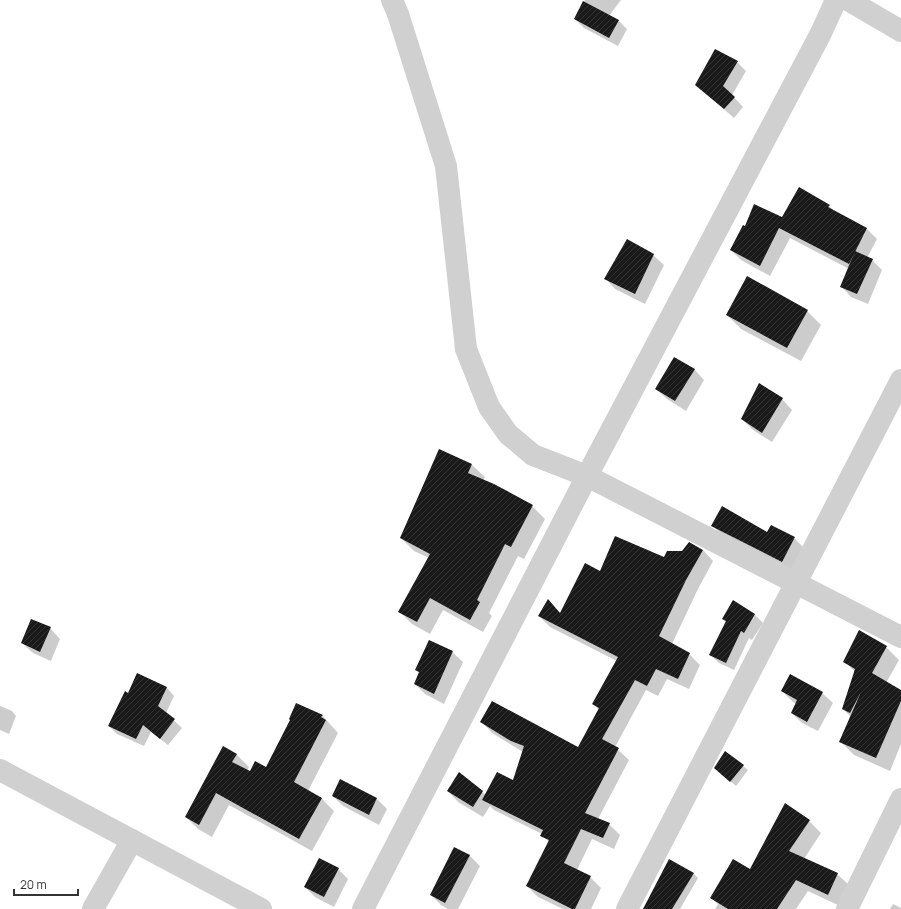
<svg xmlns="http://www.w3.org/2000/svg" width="901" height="909" font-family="Manrope,sans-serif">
	<defs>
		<pattern id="building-hatch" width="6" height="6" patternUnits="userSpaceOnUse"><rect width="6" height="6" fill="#1a1a1a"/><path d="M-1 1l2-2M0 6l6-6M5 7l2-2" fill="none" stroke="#333"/></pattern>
	</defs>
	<rect width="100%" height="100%" fill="#fff"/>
	<g fill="#0003">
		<polygon points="585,0 621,0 609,16 618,20 627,29 618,46 584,28 575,19"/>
		<polygon points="737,62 746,71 732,95 743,107 734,118 696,85"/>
		<polygon points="829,206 836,213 867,229 877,239 867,258 872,260 882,270 868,304 851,297 841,286 849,269 790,238 770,276 741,260 731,250 746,227"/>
		<polygon points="653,255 664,265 645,304 615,289 605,278"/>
		<polygon points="807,311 821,325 801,361 741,329 727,315"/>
		<polygon points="694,369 704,380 686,411 667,399 656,389"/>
		<polygon points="782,399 792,410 772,442 753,430 742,419"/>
		<polygon points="439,450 472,465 485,477 483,481 532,506 545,519 524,559 518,556 489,613 492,616 483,632 443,610 430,634 412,624 399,611 429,558 414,551 401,538"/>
		<polygon points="713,526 794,538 804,548 793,572 723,536"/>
		<polygon points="703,550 713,561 697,591 672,644 689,654 700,665 689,689 667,679 658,696 646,690 615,747 629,760 598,819 609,824 620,835 614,849 592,839 577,870 590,877 601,888 591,909 563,909 538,897 527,886 549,842 542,835 542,834 494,810 490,806 483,817 458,802 448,791 482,792 486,795 514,781 523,752 492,733 482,722 578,749 599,710 593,704 617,661 550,627 539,616 548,601 561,614 601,572"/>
		<polygon points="733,601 755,615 763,623 752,640 749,638 734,670 719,663 711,655 726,622 723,619"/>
		<polygon points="50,628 60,639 51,661 33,653 22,643"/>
		<polygon points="886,647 899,660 886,683 901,691 901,744 890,771 854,755 841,742 851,717 843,709 855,672 845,661"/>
		<polygon points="452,652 463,662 444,704 425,694 415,684 420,673 417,670"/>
		<polygon points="138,674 167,688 174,696 166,713 182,728 168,745 151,732 144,746 117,734 109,726 128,694"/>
		<polygon points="782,691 822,693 833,703 818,731 802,723 792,713 797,704 793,702"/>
		<polygon points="0,706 12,711 16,716 9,734 0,730"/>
		<polygon points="322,715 338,733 308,791 321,798 334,811 312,851 229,805 212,837 198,829 186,817 236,754 249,767 247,771 250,772 266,768"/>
		<polygon points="743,766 748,770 736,786 720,773"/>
		<polygon points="333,796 377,799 387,809 379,825 343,806"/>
		<polygon points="809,821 821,833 804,859 837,874 849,885 840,906 808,891 796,909 715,909 718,904 711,897 750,871"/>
		<polygon points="469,855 480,866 458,909 448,909 441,905 431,895"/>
		<polygon points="338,869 348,879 334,907 315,897 305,887"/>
		<polygon points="694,874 698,878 680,909 651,909"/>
		<polygon points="893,904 901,908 901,909 890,909"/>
	</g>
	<g fill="url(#building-hatch)">
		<polygon points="583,1 619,20 609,38 574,19"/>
		<polygon points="715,49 738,61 723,86 735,97 724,109 695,85"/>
		<polygon points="799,187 830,205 828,207 867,228 849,264 779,228 760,266 730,250 743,225 745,226 754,204 782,217"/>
		<polygon points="627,239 654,254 635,294 604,279"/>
		<polygon points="855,251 873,259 857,294 840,287"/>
		<polygon points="747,276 808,310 787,348 726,315"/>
		<polygon points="674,357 695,369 675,401 655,389"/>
		<polygon points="759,383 783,398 762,433 741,419"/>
		<polygon points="439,449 472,464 468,473 494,484 533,505 511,547 505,544 477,600 480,602 470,620 430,598 417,622 398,612 430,554 400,538"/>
		<polygon points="722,506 767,532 771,525 795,537 782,562 711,526"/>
		<polygon points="615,536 664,557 667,551 682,551 689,542 703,550 686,580 659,636 690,653 678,679 656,669 647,686 635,680 602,739 619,748 585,813 610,823 603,838 581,829 564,863 591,876 575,909 572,909 526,886 549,840 540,836 543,830 482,800 497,772 513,780 524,746 511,741 480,722 492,701 578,747 599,708 592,704 618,657 538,616 548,599 560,613 585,563 600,571"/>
		<polygon points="733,600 755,614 744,633 741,631 726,663 709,655 726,621 722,619"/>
		<polygon points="31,619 51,627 40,652 21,643"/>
		<polygon points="859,630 887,646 872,673 901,690 901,701 876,758 839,742 861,692 850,713 842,709 855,669 843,662"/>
		<polygon points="429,640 453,651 434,694 414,684 419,672 415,670"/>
		<polygon points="137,673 167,687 158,706 175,719 160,739 143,725 136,739 108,726 125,691 128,693"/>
		<polygon points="790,674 823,692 807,722 791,713 797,700 781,691"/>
		<polygon points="296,703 323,715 321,717 326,720 294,782 322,798 299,839 216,793 199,825 185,817 223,746 237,754 232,762 250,771 255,761 266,767 290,720 289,719"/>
		<polygon points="725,751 744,765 730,782 714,768"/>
		<polygon points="459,772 483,791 473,807 447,791"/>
		<polygon points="340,779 377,798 369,815 332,796"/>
		<polygon points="785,803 810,820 789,851 838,873 828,895 796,880 777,909 728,909 710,898 733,859 750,869"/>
		<polygon points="454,847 470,855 445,903 430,895"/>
		<polygon points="319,858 339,868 324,897 304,887"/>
		<polygon points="669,859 694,873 672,909 643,909"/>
	</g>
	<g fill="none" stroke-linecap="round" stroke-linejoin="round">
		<g stroke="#d0d0d0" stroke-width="22">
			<polyline points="392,0 398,14 446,166 466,349 489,407 508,434 533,455 587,476 901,637"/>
			<polyline points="848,0 901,31"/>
			<polyline points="0,770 261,909"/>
			<polyline points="93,909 132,840"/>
			<polyline points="363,909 587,476 821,33 836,0"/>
			<polyline points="627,909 901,380"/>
			<polyline points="847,909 901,799"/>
		</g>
	</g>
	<path d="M14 889v6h64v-6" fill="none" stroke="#333333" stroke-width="2"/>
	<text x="20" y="889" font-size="12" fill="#333333" stroke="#ffffff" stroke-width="3" paint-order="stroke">20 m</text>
</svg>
